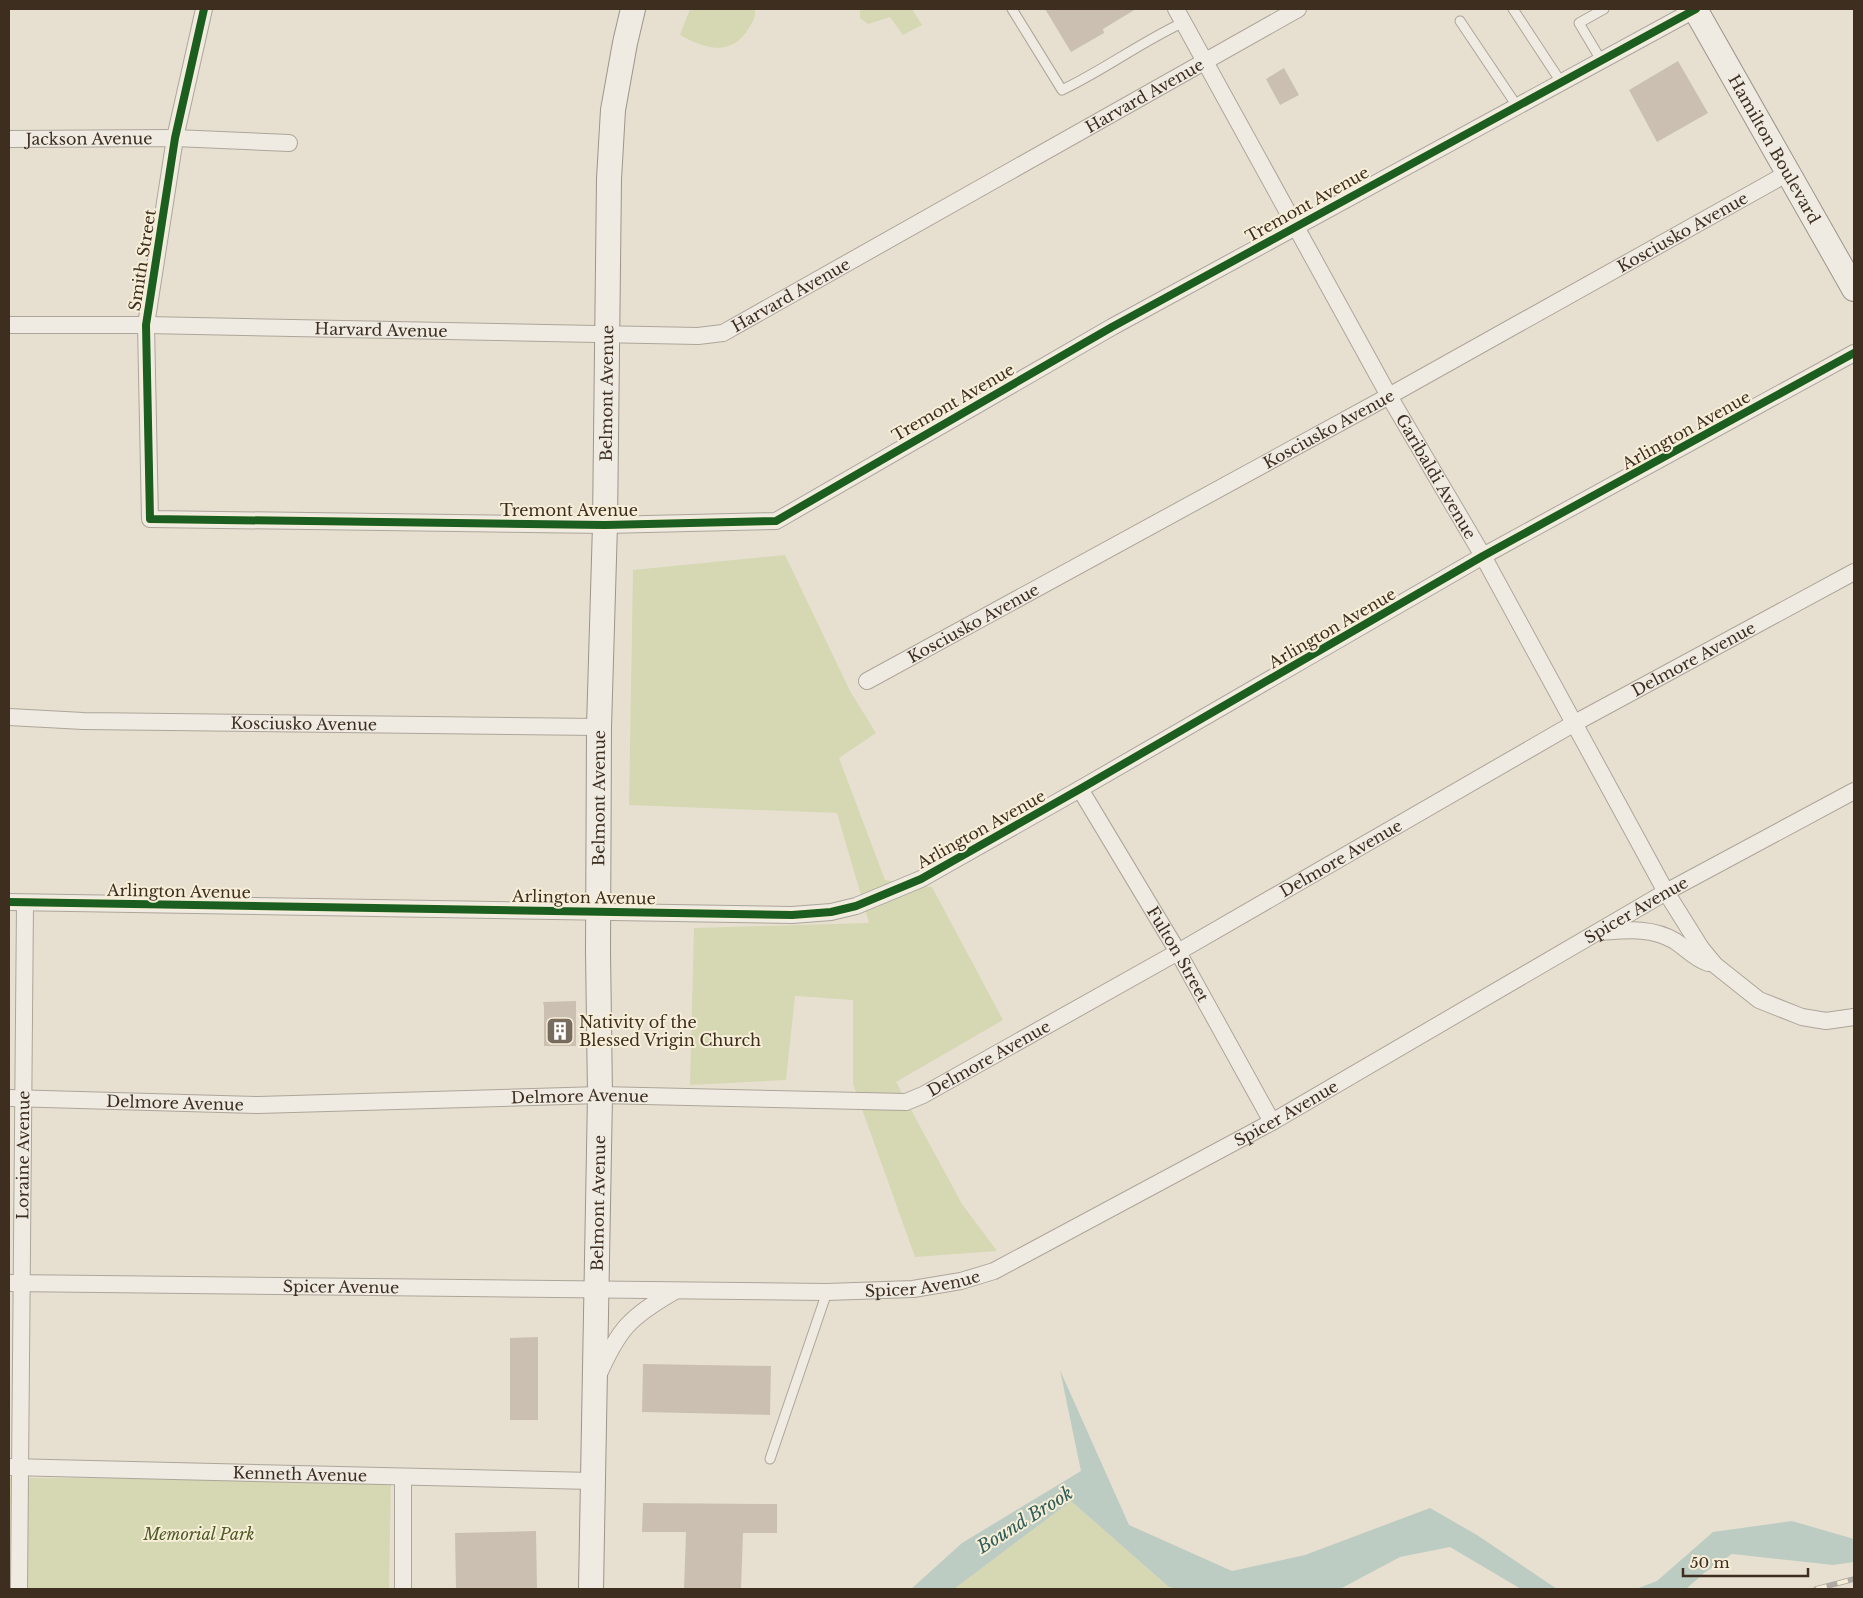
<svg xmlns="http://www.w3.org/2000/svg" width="1863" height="1598" font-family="'Libre Baskerville',serif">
	<rect width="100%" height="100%" fill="#e7e0d1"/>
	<g fill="#d6d7b3">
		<path d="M 690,9 L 755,9 C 756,17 752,24 747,31 C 729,57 704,48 680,35 Z"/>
		<polygon points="860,9 912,9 922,25 903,35 890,17 868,24 860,18"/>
		<polygon points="785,555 850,691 876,733 839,758 885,880 932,887 1003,1020 896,1082 962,1204 997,1251 915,1257 853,1084 853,1000 795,996 786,1080 690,1085 694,928 869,923 837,813 629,805 633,570"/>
		<polygon points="9,1478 391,1479 389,1589 9,1589"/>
		<polygon points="1071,1501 1169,1587 1176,1589 954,1589"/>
	</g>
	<g fill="#bcccc2">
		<polygon points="1060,1370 1129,1525 1232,1571 1305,1555 1430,1508 1477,1535 1557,1589 1521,1589 1450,1547 1400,1557 1340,1589 1176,1589 1169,1587 1071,1501 954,1589 911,1589 962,1543 1081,1471"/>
		<polygon points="1792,1521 1854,1539 1854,1562 1833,1565 1732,1554 1704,1573 1686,1589 1636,1589 1657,1581 1713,1532"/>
	</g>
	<g fill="#cbbfb2">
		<polygon points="1045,9 1136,9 1103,29 1104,33 1071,52"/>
		<polygon points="1678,61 1708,113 1657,142 1629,90"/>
		<polygon points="1284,68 1299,95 1280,105 1266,79"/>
		<polygon points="576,1001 576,1046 544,1046 544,1007 543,1002"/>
		<polygon points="538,1337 538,1420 510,1420 510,1338"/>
		<polygon points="643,1364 771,1366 770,1415 642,1412"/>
		<polygon points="643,1503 777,1504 777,1533 743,1533 741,1589 684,1589 686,1532 642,1532"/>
		<polygon points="536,1531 537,1589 456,1589 455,1533"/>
	</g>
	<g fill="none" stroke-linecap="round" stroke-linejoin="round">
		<defs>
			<g id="lane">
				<path d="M 1012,9 L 1062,90 C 1104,70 1141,42 1184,22"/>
				<polyline points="1513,9 1561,82"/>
				<polyline points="1460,21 1517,106"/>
				<polyline points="1601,60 1579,23 1604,9"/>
				<polyline points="770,1459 827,1292"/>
			</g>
			<g id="street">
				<polyline points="204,9 175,138 146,325 150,519 605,525 776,521 1112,327 1696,9"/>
				<path id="s1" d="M 1176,9 L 1389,396 L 1483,556 L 1666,892 L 1701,948 L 1715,965 L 1759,1000 L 1802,1017 L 1826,1021 L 1854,1017"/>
				<path id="s2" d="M 9,139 L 175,138 L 289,143"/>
				<path id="s3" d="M 9,325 L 146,325 L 698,336 L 723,333 L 1298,9"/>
				<path id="s4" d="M 867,681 L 1389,396 L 1788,173"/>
				<path id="s5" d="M 9,717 L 83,721 L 599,727"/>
				<path id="s6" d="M 1080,789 L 1178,952 L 1272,1122"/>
				<polyline points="9,902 792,915 831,912 856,906 921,879 1080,789 1483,556 1854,353"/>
				<path d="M 1601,932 C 1627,930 1652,927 1675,941 C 1687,949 1695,959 1708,963"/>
				<path id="s7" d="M 9,1098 L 258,1105 L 600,1095 L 906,1102 L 923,1095 L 1178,952 L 1573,724 L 1854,572"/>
				<path id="s8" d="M 9,1283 L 827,1292 L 913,1289 L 961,1281 L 994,1271 L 1272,1122 L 1666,892 L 1854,791"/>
				<path d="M 598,1376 C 619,1328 630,1317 675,1291"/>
				<path id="s9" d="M 9,1467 L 592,1481"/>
				<path id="s10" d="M 19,1589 L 25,903"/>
				<polyline points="403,1589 403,1477"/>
			</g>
			<g id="secondary">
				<path id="s11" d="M 1695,9 L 1854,289"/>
				<path id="s12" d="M 591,1589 L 600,1095 L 598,951 L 599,727 L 605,525 L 609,179 L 613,110 L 625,43 L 633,9"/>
			</g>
		</defs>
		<use href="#lane" stroke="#ada599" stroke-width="11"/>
		<use href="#street" stroke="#ada599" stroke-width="18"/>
		<use href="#secondary" stroke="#9c958a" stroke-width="26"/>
		<use href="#lane" stroke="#efebe3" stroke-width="9"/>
		<use href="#street" stroke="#efebe3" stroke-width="16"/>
		<use href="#secondary" stroke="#efebe3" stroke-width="24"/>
		<defs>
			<polyline id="rail" points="1816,1589 1854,1579"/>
		</defs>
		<use href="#rail" stroke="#afaaa2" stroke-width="5.5"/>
		<use href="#rail" stroke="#f7eed8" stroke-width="4" stroke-dasharray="11" stroke-linecap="butt"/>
		<defs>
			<g id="cycleway">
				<polyline points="204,9 175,138 146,325 150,519 605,525 776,521 1112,327 1696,9"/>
				<polyline points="9,902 792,915 831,912 856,906 921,879 1080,789 1483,556 1854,353"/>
			</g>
		</defs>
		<use href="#cycleway" stroke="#f7eed8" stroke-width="11"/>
		<use href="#cycleway" stroke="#1b5e20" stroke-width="8"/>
	</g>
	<defs>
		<symbol id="building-square" viewBox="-11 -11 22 22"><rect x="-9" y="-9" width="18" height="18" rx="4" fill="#786c5e" stroke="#f7eed8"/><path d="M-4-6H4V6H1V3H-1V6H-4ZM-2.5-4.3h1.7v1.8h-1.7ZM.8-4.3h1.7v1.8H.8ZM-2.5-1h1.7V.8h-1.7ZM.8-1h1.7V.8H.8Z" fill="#fff"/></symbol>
	</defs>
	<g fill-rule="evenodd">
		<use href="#building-square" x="544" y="1015" width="32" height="32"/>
	</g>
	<g text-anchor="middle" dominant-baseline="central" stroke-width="4" stroke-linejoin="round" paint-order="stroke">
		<g font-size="16" fill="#3d2e20" stroke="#f7eed8">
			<text stroke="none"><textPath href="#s3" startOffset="1198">Harvard Avenue</textPath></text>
			<text stroke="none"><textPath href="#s2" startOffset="80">Jackson Avenue</textPath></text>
			<text stroke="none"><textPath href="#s11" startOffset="161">Hamilton Boulevard</textPath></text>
			<text transform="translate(1307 204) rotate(-29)">Tremont Avenue</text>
			<text stroke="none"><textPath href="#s4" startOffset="931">Kosciusko Avenue</textPath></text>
			<text transform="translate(142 260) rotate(-81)">Smith Street</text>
			<text stroke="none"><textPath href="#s3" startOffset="792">Harvard Avenue</textPath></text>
			<text stroke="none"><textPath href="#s3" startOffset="372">Harvard Avenue</textPath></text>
			<text stroke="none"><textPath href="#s12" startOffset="1196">Belmont Avenue</textPath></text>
			<text transform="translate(953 402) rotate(-30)">Tremont Avenue</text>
			<text stroke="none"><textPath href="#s4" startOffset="526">Kosciusko Avenue</textPath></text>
			<text transform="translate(1686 430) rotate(-29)">Arlington Avenue</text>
			<text stroke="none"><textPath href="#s1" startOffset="535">Garibaldi Avenue</textPath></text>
			<text x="569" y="510">Tremont Avenue</text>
			<text stroke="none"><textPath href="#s4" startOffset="121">Kosciusko Avenue</textPath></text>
			<text transform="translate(1332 628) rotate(-30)">Arlington Avenue</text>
			<text stroke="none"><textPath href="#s7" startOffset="1801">Delmore Avenue</textPath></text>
			<text stroke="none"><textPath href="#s5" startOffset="295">Kosciusko Avenue</textPath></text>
			<text stroke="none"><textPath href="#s12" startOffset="791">Belmont Avenue</textPath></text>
			<text transform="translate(981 829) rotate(-29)">Arlington Avenue</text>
			<text stroke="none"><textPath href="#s7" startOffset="1396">Delmore Avenue</textPath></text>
			<text transform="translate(179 891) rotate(1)">Arlington Avenue</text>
			<text transform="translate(584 897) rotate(1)">Arlington Avenue</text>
			<text stroke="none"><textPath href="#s8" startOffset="1724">Spicer Avenue</textPath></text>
			<text stroke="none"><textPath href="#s6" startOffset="192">Fulton Street</textPath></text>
			<text stroke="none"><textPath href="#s7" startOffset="991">Delmore Avenue</textPath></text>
			<text stroke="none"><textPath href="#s7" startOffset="571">Delmore Avenue</textPath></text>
			<text stroke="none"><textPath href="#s7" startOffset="166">Delmore Avenue</textPath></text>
			<text stroke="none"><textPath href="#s8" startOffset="1319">Spicer Avenue</textPath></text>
			<text stroke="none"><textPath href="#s10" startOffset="434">Loraine Avenue</textPath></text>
			<text stroke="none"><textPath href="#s12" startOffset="386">Belmont Avenue</textPath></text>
			<text stroke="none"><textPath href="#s8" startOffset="914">Spicer Avenue</textPath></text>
			<text stroke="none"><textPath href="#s8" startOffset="332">Spicer Avenue</textPath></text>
			<text stroke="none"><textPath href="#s9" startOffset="291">Kenneth Avenue</textPath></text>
		</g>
		<g font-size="16" fill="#3d2e20" stroke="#f7eed8" text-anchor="start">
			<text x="579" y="1022">Nativity of the<tspan x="579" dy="18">Blessed Vrigin Church</tspan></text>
		</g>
		<g font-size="16" font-style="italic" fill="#4d5a26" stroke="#f7eed8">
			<text x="199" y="1534">Memorial Park</text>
		</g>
		<g font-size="18" font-style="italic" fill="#2f5d5a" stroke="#f7eed8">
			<text transform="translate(1025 1520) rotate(-32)">Bound Brook</text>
		</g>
	</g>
	<rect width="1863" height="1598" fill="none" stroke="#3d2e20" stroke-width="20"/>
	<path d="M1683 1568v8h125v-8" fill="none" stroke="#3d2e20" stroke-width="2.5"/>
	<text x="1690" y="1568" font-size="15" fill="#3d2e20" stroke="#f7eed8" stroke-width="4" paint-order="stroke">50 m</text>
</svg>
